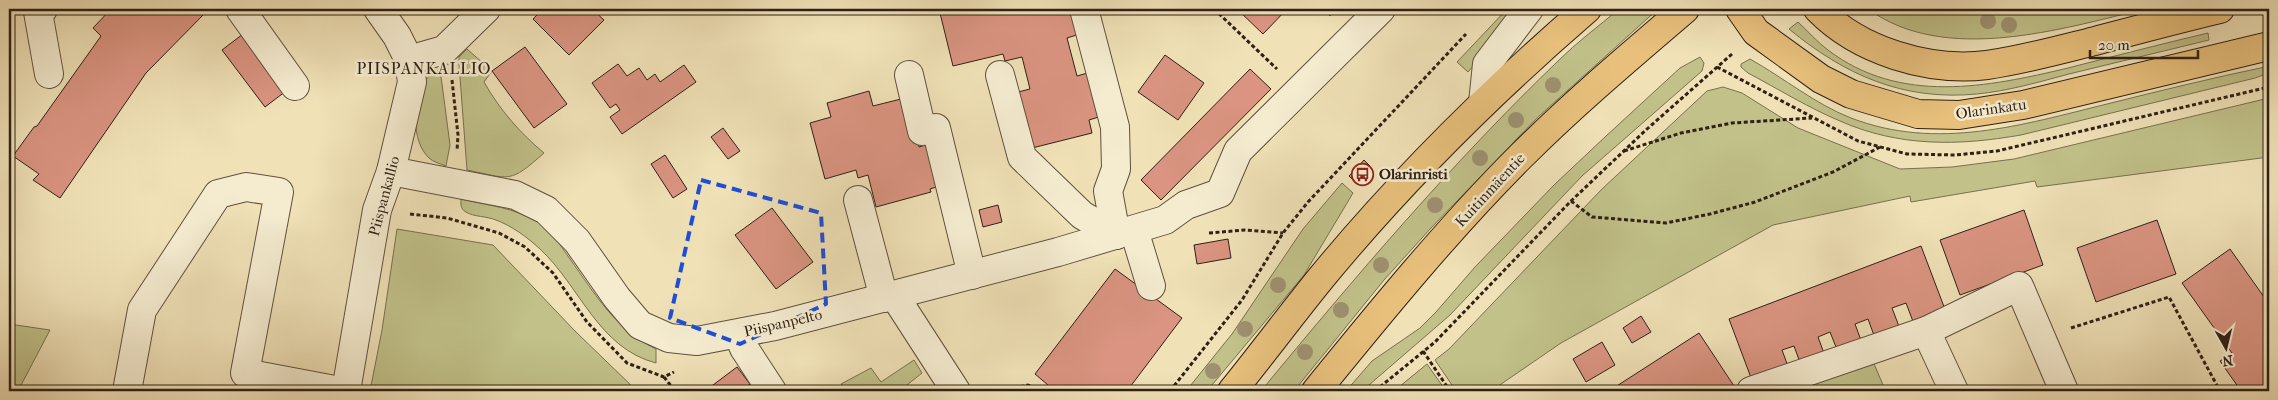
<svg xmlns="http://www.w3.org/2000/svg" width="2278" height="400" font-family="'IM FELL French Canon',serif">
	<rect width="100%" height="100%" fill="#f0e1b7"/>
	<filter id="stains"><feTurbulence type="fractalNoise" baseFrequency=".004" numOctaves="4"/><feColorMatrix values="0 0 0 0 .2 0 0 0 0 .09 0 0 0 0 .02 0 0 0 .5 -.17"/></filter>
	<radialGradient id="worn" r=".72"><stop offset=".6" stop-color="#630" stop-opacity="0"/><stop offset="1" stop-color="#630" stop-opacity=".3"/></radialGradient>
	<g fill="#c1c189" stroke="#787050">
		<polygon points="1507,9 1522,9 1468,72 1457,62"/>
		<path d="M 1619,9 L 1658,9 L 1538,117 L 1431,228 L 1384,280 L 1294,391 L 1261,391 C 1355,277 1451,164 1558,61 C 1577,42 1599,26 1619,9 Z"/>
		<path d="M 1868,9 L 2145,9 C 2061,29 1945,65 1868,9 Z"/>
		<path d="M 1798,22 C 1808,31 1817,42 1828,50 C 1900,105 1988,87 2068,68 C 2115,56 2161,44 2208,33 L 2209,40 C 2162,51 2116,63 2069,74 C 2039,82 2008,91 1977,94 C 1903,101 1845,75 1789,29 Z"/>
		<path d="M 467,49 L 492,71 L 484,82 C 500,110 519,132 544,153 C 509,184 511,179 467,170 L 459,64 L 459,57 Z"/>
		<polygon points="1700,57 1704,63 1702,71 1582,176 1450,315 1362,391 1346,391 1372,361 1420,328 1436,312 1475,267 1554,185 1605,137 1680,68"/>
		<path d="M 1750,59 C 1784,78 1815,104 1851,118 C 1937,151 2022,125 2107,104 C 2159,91 2212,78 2265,67 L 2266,74 L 2255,78 L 2021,135 C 1958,146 1899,147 1840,121 C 1809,108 1778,89 1748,73 L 1741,67 L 1741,64 Z"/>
		<path d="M 440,69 L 450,145 L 446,166 C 441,164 433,162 429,158 C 410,140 414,102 425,81 C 428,76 435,72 440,69 Z"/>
		<polygon points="1723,87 1742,93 1798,128 1900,169 1952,167 2014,159 2269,98 2269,157 2037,187 2035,181 1911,202 1910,196 1773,225 1561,343 1491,391 1456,391 1435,360 1449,349 1602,189 1707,91"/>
		<polygon points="1342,183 1353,193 1304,275 1207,391 1186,391 1232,334 1303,229"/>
		<path d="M 461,199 C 486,205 516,208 538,222 C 551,231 561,246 570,259 C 595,294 616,330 656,349 L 656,363 C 598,348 580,286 540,249 C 527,237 512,226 496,220 C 486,216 474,217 466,212 C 460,209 461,204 461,199 Z"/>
		<polygon points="397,229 493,245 575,331 637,391 370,391 382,330"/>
		<polygon points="9,324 50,330 18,391 9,391"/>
		<polygon points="1872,359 1883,385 1889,391 1780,391"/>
		<polygon points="914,360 922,373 907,385 906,391 847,391 841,384 871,368 881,382"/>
		<polygon points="1427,364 1446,391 1394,391"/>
	</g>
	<g fill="#da9481" stroke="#2f2016">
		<polygon points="111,9 209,9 146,73 60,198 33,180 39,174 13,156 34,127 37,126 101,36 93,28"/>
		<polygon points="543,9 592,9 604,20 569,55 533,19"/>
		<polygon points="939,9 1074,9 1080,34 1067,38 1077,76 1091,72 1102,116 1089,120 1092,133 1032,148 1018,92 1030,89 1022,57 1005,61 1003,54 953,66"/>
		<polygon points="1237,9 1287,9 1263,34"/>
		<polygon points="243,34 286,91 265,107 222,50"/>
		<polygon points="525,47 567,104 534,128 492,71"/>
		<polygon points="1165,55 1204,83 1178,120 1138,92"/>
		<polygon points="618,64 627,76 639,68 647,80 655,74 660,82 684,65 696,82 622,134 610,117 620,110 616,104 610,108 592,83"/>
		<polygon points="1250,69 1271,89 1161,200 1141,180"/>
		<polygon points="869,91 873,106 905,98 919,147 932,143 943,185 930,189 931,192 876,207 868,175 858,178 856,170 825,179 810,123 831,117 827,103"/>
		<polygon points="723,128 740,151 728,159 711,137"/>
		<polygon points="665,155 687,189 673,198 651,164"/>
		<polygon points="1364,160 1370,166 1355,182 1349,176"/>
		<polygon points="998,205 1002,222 983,227 979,210"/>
		<polygon points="772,208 813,262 776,289 735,235"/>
		<polygon points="2024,210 2043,265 1960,295 1940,240"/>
		<polygon points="2157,220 2176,274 2096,302 2077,248"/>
		<polygon points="1228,239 1231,258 1197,264 1194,245"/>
		<polygon points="1921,246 1946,312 1914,324 1906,303 1892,308 1900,329 1875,338 1868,319 1855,324 1862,343 1838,352 1830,332 1818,337 1825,356 1801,365 1794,346 1782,350 1789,369 1753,383 1729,319"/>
		<polygon points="2230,249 2269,304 2269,391 2241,391 2220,361 2232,353 2182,283"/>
		<polygon points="1115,269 1182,318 1127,391 1055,391 1035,374"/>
		<polygon points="1641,316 1651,332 1632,343 1623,328"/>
		<polygon points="1699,333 1736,389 1609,391"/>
		<polygon points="1602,342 1615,365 1586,382 1573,359"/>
		<polygon points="737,367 750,384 741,391 705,391"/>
	</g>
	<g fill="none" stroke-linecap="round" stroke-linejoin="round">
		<defs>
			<g id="minor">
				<polyline points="43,9 38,12 49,74"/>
				<polyline points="240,9 295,86"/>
				<polyline points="1084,9 1115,127 1116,169 1108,191 1116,235"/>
				<polyline points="409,60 444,50 486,9"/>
				<polyline points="909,75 922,131 936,128 972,275"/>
				<polyline points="1000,75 1022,157 1082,215 1116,235"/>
				<polyline points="1483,103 1487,64 1529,9"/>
				<polyline points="391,171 515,195 546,210 577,241 617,298 640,325 669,338 697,341 775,326 1058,252 1165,220 1186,205 1220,193 1238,151 1381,9"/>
				<polyline points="858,200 884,298"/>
				<polyline points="1134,230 1151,286"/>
				<polyline points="894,295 956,391"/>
				<polyline points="1926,331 2019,286 2064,391"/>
				<polyline points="738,334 744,348 772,391"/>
				<polyline points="127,391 142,310 218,194 246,187 279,192 245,373 340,391"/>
				<polyline points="346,391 377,210 391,171 412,82 409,60 397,36 378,9"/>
				<polyline points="1751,391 1926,331 1954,391"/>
			</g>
			<g id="major">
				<polyline points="1740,9 1756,32 1821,79 1851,94 1918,114 1959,115 2023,105 2269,46"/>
				<path d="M 1818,9 C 1859,51 1928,72 1987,65 C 2023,60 2059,50 2095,41 C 2137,30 2178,19 2220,9"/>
				<path d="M 1232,391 C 1262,354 1291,315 1321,278 C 1401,181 1492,91 1587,9"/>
				<path d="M 1316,391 C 1381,311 1448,229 1521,156 C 1573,104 1629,57 1685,9"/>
			</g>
		</defs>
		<use href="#minor" stroke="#5f503e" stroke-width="30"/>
		<use href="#major" stroke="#2f2016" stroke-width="30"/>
		<g stroke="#2f2016" stroke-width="3" stroke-dasharray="4 2.5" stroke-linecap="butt">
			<polyline points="1214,9 1277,69"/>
			<polyline points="1324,9 1331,15"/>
			<polyline points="1717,67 1858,141 1907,154 1955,155 1997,151 2269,87"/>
			<polyline points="452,80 458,135 457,151"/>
			<polyline points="1624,151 1681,133 1732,123 1812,118"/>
			<polyline points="1571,201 1592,217 1666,223 1710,214 1755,202 1833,172 1880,147"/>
			<polyline points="410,214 447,218 499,233 525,247 553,273 587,322 627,363 664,377 674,372"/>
			<polyline points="1209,233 1245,230 1283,233"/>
			<polyline points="2071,328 2169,297 2220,391"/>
			<polyline points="1423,351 1450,391"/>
			<polyline points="664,377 675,391"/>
			<polyline points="1001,391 1028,385 1041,391"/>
			<polyline points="1170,391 1242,300 1283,233 1308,202 1466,34"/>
			<polyline points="1375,391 1435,342 1571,201 1647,129 1732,54"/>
		</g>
		<use href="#minor" stroke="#f5ecd0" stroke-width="28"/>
		<use href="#major" stroke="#e8c07c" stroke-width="28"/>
	</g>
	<g fill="#9e9171">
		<circle cx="1988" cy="21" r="8"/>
		<circle cx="2009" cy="25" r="8"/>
		<circle cx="1553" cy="85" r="8"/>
		<circle cx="1516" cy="120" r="8"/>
		<circle cx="1480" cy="158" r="8"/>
		<circle cx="1435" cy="205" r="8"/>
		<circle cx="1381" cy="265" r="8"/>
		<circle cx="1278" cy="285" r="8"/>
		<circle cx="1341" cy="310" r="8"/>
		<circle cx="1245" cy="329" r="8"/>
		<circle cx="1305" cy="352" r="8"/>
		<circle cx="1213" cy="371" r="8"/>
	</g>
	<path fill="none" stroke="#1d4ed8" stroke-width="4" stroke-dasharray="10 6" stroke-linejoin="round" d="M 701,180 L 821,213 L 826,304 L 740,344 L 670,318 Z"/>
	<defs>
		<symbol id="bus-ring" viewBox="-11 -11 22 22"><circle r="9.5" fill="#f5ecd0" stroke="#8f2418" stroke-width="1.5"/><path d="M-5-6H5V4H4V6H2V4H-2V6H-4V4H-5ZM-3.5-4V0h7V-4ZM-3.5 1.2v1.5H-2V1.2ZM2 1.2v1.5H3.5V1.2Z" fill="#8f2418"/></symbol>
	</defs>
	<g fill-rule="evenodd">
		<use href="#bus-ring" x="1350" y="162" width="25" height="25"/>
	</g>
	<g text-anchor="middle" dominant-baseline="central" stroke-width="5" stroke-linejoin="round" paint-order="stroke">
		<g font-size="15" fill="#2f2016" stroke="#f5ecd0">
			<text transform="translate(1991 109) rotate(-8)">Olarinkatu</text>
			<text transform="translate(1490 190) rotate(-47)">Kuitinmäentie</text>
			<text transform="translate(384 196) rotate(-75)">Piispankallio</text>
			<text transform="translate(783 323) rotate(-13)">Piispanpelto</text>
		</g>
		<g font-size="15" font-weight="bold" fill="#2f2016" stroke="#f5ecd0" text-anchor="start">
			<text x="1379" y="174">Olarinristi</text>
		</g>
		<g font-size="16" letter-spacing="1" fill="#2f2016" stroke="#f5ecd0">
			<text x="424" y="68">PIISPANKALLIO</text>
		</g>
	</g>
	<rect width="2278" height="400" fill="none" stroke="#f0e1b7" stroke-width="30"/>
	<rect x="10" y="10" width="2258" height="380" fill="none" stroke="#2f2016" stroke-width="2.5"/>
	<rect x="15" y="15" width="2248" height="370" fill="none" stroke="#2f2016"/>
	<g transform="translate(2226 348) rotate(172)" stroke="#f5ecd0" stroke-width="4" paint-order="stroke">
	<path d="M0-4L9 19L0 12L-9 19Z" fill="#2f2016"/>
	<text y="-8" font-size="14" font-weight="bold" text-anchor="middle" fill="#2f2016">N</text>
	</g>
	<path d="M2090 50v8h108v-8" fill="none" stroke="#2f2016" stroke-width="2.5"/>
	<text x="2098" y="50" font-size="15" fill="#2f2016" stroke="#f5ecd0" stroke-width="4" paint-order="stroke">20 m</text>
	<rect width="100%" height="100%" filter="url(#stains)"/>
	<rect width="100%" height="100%" fill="url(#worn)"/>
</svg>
